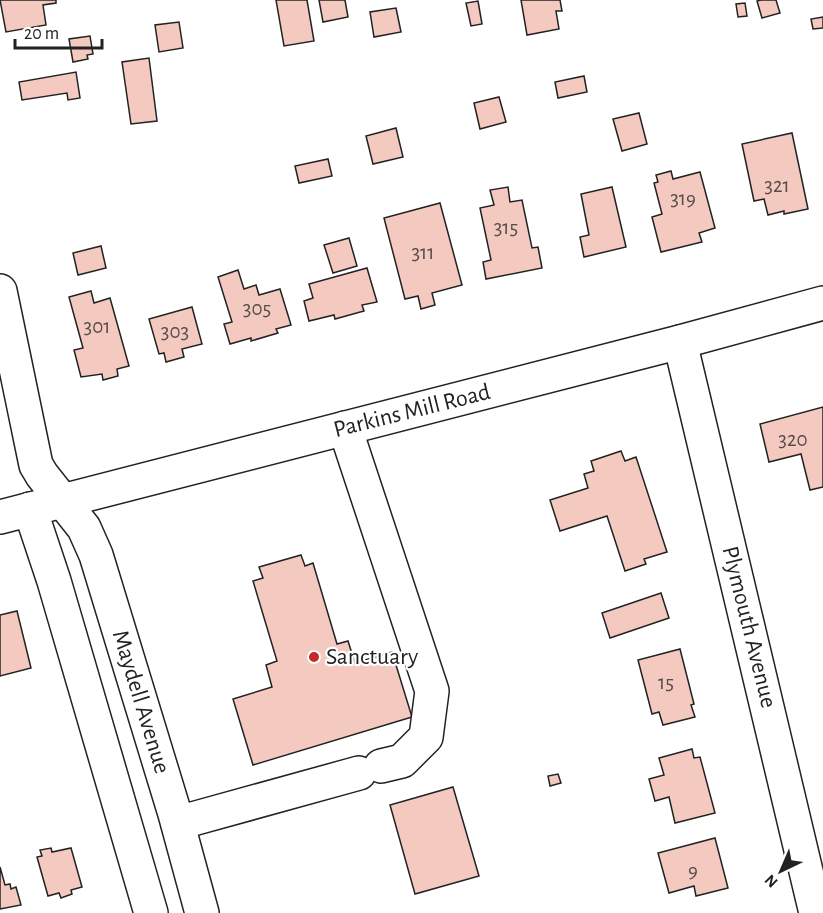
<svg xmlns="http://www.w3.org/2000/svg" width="823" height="913" font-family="'Alegreya Sans',sans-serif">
	<rect width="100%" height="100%" fill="#fff"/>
	<g fill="#f3c9c0" stroke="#222" stroke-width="1.5">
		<polygon points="0,0 56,0 56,3 43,5 46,25 6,32"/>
		<polygon points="276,0 307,0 314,41 284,46"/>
		<polygon points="319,0 345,0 348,17 323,22"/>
		<polygon points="521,0 560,0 562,11 556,11 559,29 527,35"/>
		<polygon points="761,0 776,0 780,13 762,18 757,1"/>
		<polygon points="478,1 482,24 471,26 466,3"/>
		<polygon points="745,3 747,16 738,17 736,4"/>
		<polygon points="396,8 401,32 374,37 370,12"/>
		<polygon points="823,17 823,28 813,29 811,19"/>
		<polygon points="179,22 183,48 159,52 155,25"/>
		<polygon points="90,36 93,54 87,55 88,59 73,62 69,39"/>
		<polygon points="149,58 157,121 131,124 122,62"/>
		<polygon points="76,72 80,98 68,100 67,93 22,100 19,82"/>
		<polygon points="584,76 587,92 558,98 555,82"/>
		<polygon points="499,97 506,122 480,129 474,103"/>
		<polygon points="639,113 647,144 622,151 613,119"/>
		<polygon points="396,128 403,157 373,164 366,136"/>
		<polygon points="792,133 808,209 784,214 784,211 768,215 764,199 754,201 742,144"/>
		<polygon points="328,159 332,176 299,183 295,166"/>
		<polygon points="671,171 673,179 700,172 715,228 699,233 702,242 661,252 652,217 662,214 654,183 658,182 656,175"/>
		<polygon points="508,187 510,202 522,200 532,248 538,247 542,268 486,279 483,262 491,260 480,208 494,205 490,190"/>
		<polygon points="612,187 626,247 584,257 580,237 589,235 581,194"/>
		<polygon points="440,203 462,285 432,293 435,305 421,309 418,296 405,299 384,218"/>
		<polygon points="349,238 357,266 333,273 324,245"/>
		<polygon points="101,246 106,268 78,275 73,253"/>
		<polygon points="367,268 377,302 362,305 364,311 335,319 334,315 309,321 304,301 313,298 309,284"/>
		<polygon points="238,270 244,289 256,285 259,295 280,289 291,325 276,329 278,333 251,341 251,338 230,344 224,324 232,322 218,277"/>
		<polygon points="91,291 94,303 110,298 129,366 117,369 118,376 103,380 102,374 81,377 74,350 83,348 69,297"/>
		<polygon points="192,307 202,344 182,349 184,357 166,362 164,353 159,354 149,319"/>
		<polygon points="823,407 823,487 810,490 801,454 769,462 760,424"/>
		<polygon points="621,451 625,461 636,457 667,552 644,559 646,564 625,571 607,516 560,531 550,500 588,488 584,474 594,471 591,461"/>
		<polygon points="301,555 305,566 313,563 337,644 348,641 355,663 392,652 412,717 253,765 233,699 272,687 266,665 277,661 253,581 263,578 259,567"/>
		<polygon points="661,593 669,618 610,638 602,613"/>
		<polygon points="17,611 31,668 0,676 0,615"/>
		<polygon points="680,649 694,704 691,705 695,717 663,725 659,712 652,714 638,660"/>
		<polygon points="692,749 694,758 700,757 715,813 675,823 669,797 655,801 649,779 664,775 659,758"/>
		<polygon points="558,774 561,783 550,786 548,776"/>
		<polygon points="453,787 479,876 415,894 390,805"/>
		<polygon points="715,838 728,888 696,896 694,886 669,893 658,853"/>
		<polygon points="51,848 52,852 71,848 82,887 71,890 72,894 61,898 59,893 48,896 37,857 42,856 40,850"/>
		<polygon points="0,867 5,885 10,884 11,889 16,887 21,905 0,909"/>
	</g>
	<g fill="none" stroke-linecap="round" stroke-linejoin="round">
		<defs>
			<g id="minor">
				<polyline points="0,291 36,465 42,475 84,528 96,555 175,814 202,913"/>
				<polyline points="680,342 816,913"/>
				<polyline points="345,428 432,691 426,737 402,761 381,766"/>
				<polyline points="30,509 54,581 151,913"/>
				<polyline points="0,517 680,342 823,303"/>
				<polyline points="178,823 359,773"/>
			</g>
		</defs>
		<use href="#minor" stroke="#222" stroke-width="36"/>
		<use href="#minor" stroke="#fff" stroke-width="33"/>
	</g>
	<circle fill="#c62828" stroke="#fff" stroke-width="2" cx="314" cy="657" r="6"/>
	<g text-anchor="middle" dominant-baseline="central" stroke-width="4.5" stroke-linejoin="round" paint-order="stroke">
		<g font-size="21" fill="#564c4a">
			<text x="777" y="185">321</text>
			<text x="683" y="198">319</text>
			<text x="506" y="227">315</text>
			<text x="423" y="252">311</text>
			<text x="257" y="308">305</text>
			<text x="97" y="326">301</text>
			<text x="175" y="331">303</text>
			<text x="793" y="439">320</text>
			<text x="666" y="682">15</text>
			<text x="693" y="870">9</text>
		</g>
		<g font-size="24" fill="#222" stroke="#fff">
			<text transform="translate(412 411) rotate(-14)">Parkins Mill Road</text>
			<text transform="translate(749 627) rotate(76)">Plymouth Avenue</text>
			<text transform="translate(141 702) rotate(73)">Maydell Avenue</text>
		</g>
		<g font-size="24" fill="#222" stroke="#fff" text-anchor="start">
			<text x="326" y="657">Sanctuary</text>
		</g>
	</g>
	<g transform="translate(781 871) rotate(224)" stroke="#ffffff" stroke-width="4.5" paint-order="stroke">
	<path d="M0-4.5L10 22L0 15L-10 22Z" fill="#222222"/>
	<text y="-9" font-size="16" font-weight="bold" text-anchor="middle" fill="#222222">N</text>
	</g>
	<path d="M15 39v9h87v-9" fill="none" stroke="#222222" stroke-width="3"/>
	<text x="24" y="39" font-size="18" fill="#222222" stroke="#ffffff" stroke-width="4.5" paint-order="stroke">20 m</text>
</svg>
